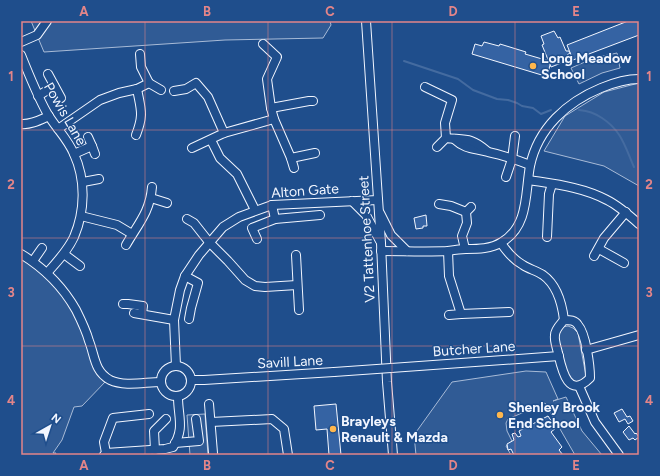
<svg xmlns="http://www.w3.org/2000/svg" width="660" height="476" font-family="Figtree,sans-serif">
	<rect width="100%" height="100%" fill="#1f4e8c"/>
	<g fill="#305b95" stroke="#a8bbd7">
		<polygon points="31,21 330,21 331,25 323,38 225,40 44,52"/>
		<polygon points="617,53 620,68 602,73 579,84 571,68 594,58"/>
		<polygon points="639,83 639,186 604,166 544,151 565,116 604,92"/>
		<polygon points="21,258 42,274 59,291 70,307 87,338 106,381 82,406 74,407 62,440 53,453 56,453 55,455 21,455"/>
		<polygon points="568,326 573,328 578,333 586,376 582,382 570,381 565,370 558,335 562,327"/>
		<polygon points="526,371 546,372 558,399 553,401 566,397 582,431 602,455 575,455 545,403 508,419 506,423 507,431 512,441 506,446 511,455 416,455 414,435 452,382"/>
		<polygon points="205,414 208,455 190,455 187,415"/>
	</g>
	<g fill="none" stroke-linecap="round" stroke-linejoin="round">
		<g stroke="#446ba0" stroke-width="2">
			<polyline points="404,61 458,79 473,90 497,99 508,100 517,103 522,106 533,108 541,114 551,110"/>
			<path d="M 579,110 C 589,111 594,113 602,118 C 622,131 625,147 634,167"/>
		</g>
	</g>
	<g fill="#3563a3" stroke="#f2f6ff">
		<polygon points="628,21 638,21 639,24 639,35 573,60 567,45"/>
		<polygon points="554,31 558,38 560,37 566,51 569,51 570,53 567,55 569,60 551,67 542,45 544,44 541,36"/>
		<polygon points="484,42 499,46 500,44 526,52 525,54 549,61 550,65 548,73 546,72 545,76 472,54 475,44 482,46"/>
		<polygon points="426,215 427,226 423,226 423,228 416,229 414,218"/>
		<polygon points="336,404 341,455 329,455 327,429 316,430 314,406"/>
		<polygon points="622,409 627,417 630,416 633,421 628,424 625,419 619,422 614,413"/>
		<polygon points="548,416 556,428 551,432 562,447 559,450 563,455 514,455 511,449 508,450 507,444 514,440 512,434 515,433 518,437 521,436 519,431"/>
		<polygon points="629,426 635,434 636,433 639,437 635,440 633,438 629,440 623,432"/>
	</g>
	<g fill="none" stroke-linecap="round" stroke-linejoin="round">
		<defs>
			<g id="minor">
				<polyline points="366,21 381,243 387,382 393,455"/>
				<polyline points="21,42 37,35 47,21"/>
				<polyline points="263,44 277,57 267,79 271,108 274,119 291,158 294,168"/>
				<polyline points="140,54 141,67 149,83"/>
				<path d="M 21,55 C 29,75 37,95 47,113 C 55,127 68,139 74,154 C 86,180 85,211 74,237 C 68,250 57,262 47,273"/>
				<polyline points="48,74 61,98"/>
				<polyline points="425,87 452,100 445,123 446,138"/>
				<polyline points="174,91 186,89 196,83 208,97 224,133"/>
				<polyline points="38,96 54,86"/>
				<polyline points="271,108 309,101 313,101"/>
				<path d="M 21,124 C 31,125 40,120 49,116"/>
				<polyline points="58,129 100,100 119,93 137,89 149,83 161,90"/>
				<path d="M 136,135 C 144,114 141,110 137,89"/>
				<path d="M 454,139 C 466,150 474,148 488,152 C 503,155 517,160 530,165"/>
				<polyline points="211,140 220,158 237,174 255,210"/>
				<polyline points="92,146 95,154"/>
				<path d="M 437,147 L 446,138 C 465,140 471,137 487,151"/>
				<polyline points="192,148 224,133 274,119"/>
				<polyline points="74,154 92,146 88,137"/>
				<polyline points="291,158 315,153"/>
				<polyline points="506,177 512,159 515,136"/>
				<path d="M 529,180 C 554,184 583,187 607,200 C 619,206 629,215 639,224"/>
				<polyline points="83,182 99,179"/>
				<polyline points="151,198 167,203"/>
				<polyline points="352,201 366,215 380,241"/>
				<polyline points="439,204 451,206 466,212"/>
				<polyline points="272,205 275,219 320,215"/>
				<polyline points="380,213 391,235 407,251"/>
				<polyline points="81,216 117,225 132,234"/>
				<polyline points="187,219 194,223 209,242 228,261 245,280 255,286 265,287 297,285"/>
				<polyline points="547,237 549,194 552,184"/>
				<polyline points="257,239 252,228 275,219"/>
				<path d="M 501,243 C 507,252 514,260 523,265 C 529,269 537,271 543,275 C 557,285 562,303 564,320"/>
				<path d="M 126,245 C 138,224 150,212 152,187"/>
				<polyline points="465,249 462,236 467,223 466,212 471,207"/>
				<polyline points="599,249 624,263"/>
				<path d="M 381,251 C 403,251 426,252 448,251 C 454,250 460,249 466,249 C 478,249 491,249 502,242 C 529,226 525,193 530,166 C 538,128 567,102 601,88 C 613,83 625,79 639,79"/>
				<polyline points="448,251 449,276 461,314 449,315"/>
				<path d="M 21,254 C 44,268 63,287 76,310 C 81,320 86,330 89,341 C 95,356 94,371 110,380 C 125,387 145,382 161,382"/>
				<polyline points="64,254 80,266"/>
				<polyline points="296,255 299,310"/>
				<polyline points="594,256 604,238 626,212"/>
				<polyline points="33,261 42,248"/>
				<polyline points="185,276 198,283 191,308 189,319"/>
				<polyline points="123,304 128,304 143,306 142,314"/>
				<polyline points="134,313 174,320"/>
				<polyline points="461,314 509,312"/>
				<path d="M 564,320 C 570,320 575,320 578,325 C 586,334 590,366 590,378 C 568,400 562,370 558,353 C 557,348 554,341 555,335 C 555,329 561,324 564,320 Z"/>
				<polyline points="586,350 639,335"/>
				<circle cx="176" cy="381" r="15"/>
				<polyline points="176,366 174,320 180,290 185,276 199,255 223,227 239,217 272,205 378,200"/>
				<polyline points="391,368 559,356"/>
				<polyline points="191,380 204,380 334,372"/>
				<polyline points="579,386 595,422 619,455"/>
				<polyline points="209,404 213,453"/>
				<polyline points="211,422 272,419 284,429 288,455"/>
				<polyline points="175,443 199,441 196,419"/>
				<polyline points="155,450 154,431 166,419"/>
				<path d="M 106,453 L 165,449 L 173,447 C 185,428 178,417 178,397"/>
				<polyline points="104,455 106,453 104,442 113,418 149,414"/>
			</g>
		</defs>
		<use href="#minor" stroke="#f2f6ff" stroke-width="10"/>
		<use href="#minor" stroke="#1f4e8c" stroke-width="8"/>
		<defs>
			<polyline id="minor-bridge" points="334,372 391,368"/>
		</defs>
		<use href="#minor-bridge" stroke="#f2f6ff" stroke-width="10" stroke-linecap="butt"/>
		<use href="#minor-bridge" stroke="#1f4e8c" stroke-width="8"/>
	</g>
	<path fill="none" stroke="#e38589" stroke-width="1" stroke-opacity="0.55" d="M 145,21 L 145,455M 268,21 L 268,455M 392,21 L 392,455M 515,21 L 515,455M 21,130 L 639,130M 21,238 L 639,238M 21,346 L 639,346"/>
	<g fill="#ffb74d" stroke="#1f4e8c" stroke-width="1.5">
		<circle cx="533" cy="66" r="4"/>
		<circle cx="500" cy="415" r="4"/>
		<circle cx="333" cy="429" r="4"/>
	</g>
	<g text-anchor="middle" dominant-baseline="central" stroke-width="3" stroke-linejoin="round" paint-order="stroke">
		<g font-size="14" font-weight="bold" fill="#f2f6ff" stroke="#1f4e8c" text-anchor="start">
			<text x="541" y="58">Long Meadow<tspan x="541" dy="16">School</tspan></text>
			<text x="508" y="407">Shenley Brook<tspan x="508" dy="16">End School</tspan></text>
			<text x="341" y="421">Brayleys<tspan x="341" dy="16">Renault &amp; Mazda</tspan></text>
		</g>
		<g font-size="14" fill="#f2f6ff" stroke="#1f4e8c">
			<text transform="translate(65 114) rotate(60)">Powis Lane</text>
			<text transform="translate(305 191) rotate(-4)">Alton Gate</text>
			<text transform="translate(367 239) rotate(-93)">V2 Tattenhoe Street</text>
			<text transform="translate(474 349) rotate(-4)">Butcher Lane</text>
			<text transform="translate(290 362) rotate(-3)">Savill Lane</text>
		</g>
	</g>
	<rect width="660" height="476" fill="none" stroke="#1f4e8c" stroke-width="44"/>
	<g transform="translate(50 426) rotate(39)" stroke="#1f4e8c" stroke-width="3" paint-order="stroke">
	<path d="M0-3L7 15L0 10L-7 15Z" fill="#f2f6ff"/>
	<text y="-6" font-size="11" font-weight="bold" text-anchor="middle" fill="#f2f6ff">N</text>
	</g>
	<rect x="22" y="22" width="616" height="432" fill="none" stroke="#e38589" stroke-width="1.5"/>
	<g font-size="13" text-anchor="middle" font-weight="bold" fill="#e38589">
		<text x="84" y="16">A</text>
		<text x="207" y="16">B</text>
		<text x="330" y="16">C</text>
		<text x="453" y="16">D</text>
		<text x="576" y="16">E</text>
		<text x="11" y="81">1</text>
		<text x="649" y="81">1</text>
		<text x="11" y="189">2</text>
		<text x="649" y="189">2</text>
		<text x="11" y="297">3</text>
		<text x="649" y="297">3</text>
		<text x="11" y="405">4</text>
		<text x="649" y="405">4</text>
		<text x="84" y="470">A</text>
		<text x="207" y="470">B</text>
		<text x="330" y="470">C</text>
		<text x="453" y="470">D</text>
		<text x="576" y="470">E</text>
	</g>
</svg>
